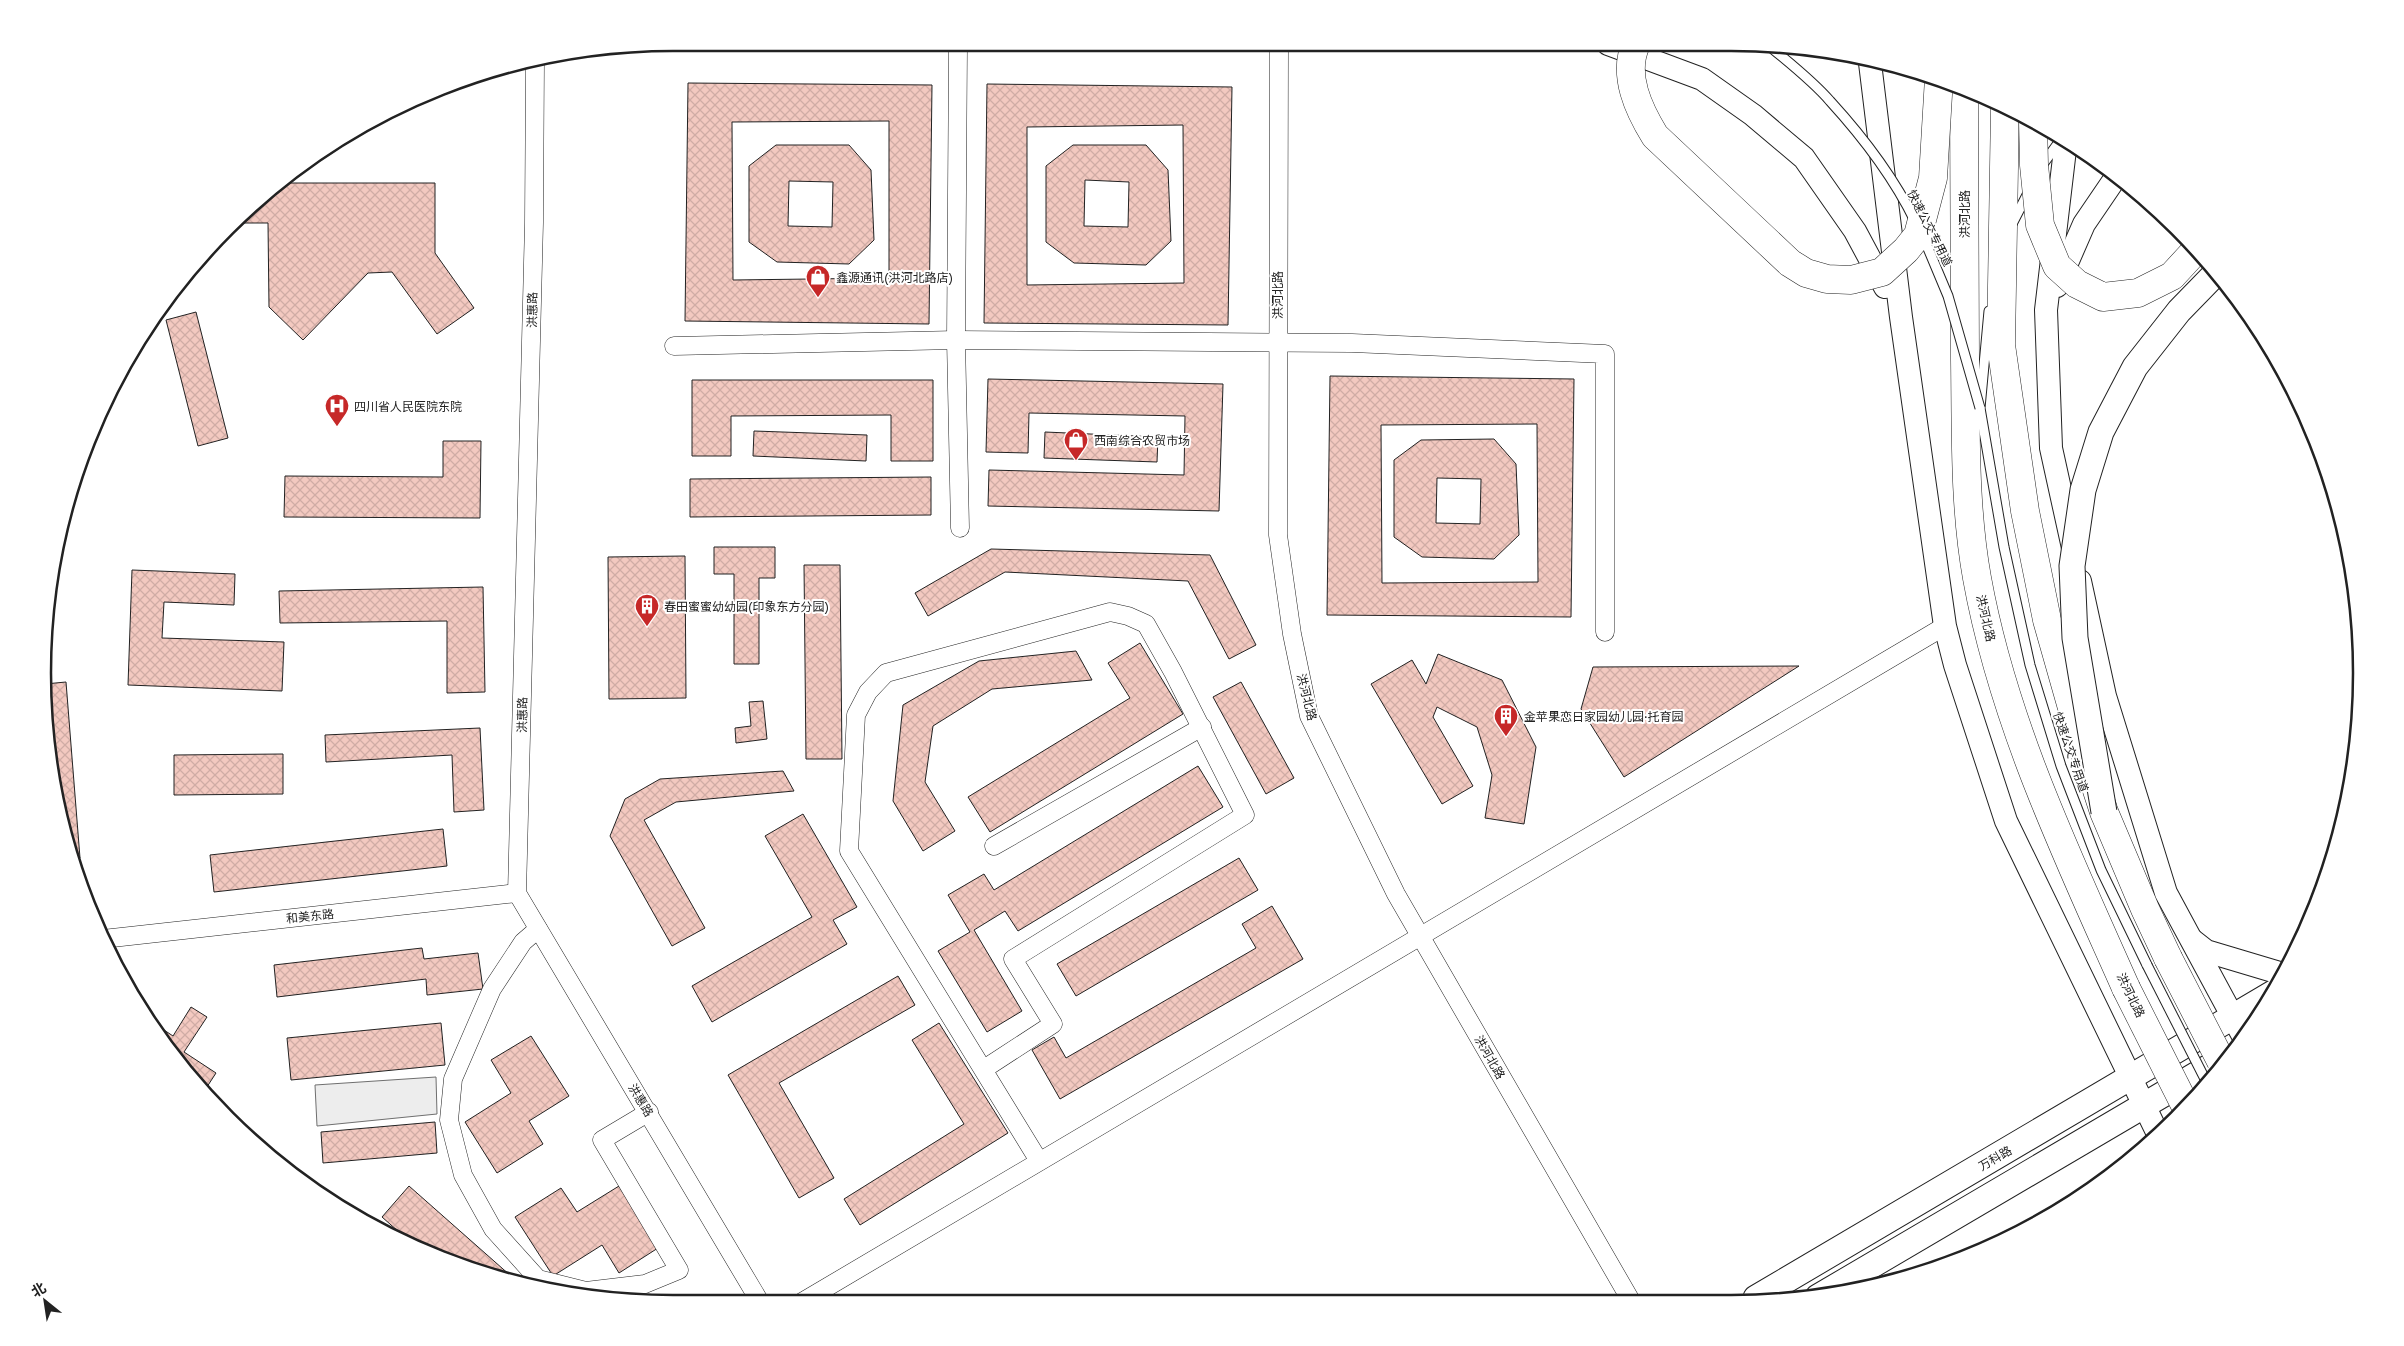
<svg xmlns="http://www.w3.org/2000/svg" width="2404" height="1346" font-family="'Golos Text','Noto Sans SC',sans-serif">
	<defs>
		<pattern id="building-cross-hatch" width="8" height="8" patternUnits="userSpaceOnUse" patternTransform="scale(1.25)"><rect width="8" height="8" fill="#f3c9c0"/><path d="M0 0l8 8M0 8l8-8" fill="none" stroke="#d0aca5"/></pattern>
	</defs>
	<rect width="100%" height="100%" fill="#fff"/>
	<polygon fill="#ededed" stroke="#6f6f6f" points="436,1077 437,1114 317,1126 315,1085"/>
	<g fill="url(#building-cross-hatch)" stroke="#222" fill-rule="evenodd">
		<path d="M 688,83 L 932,85 L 929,324 L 685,321 ZM 889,121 L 889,278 L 733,280 L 732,122 Z"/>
		<path d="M 987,84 L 1232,87 L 1228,325 L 984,323 ZM 1183,125 L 1184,283 L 1027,285 L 1027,127 Z"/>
		<path d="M 776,145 L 849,145 L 871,170 L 874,240 L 849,264 L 777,262 L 749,242 L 749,166 ZM 789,181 L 833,182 L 832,227 L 788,226 Z"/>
		<path d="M 1073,145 L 1146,145 L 1168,170 L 1171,241 L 1146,265 L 1074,263 L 1046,242 L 1046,166 ZM 1085,180 L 1129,182 L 1128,227 L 1084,226 Z"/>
		<polygon points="277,183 435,183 435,253 474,308 437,334 392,272 368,273 303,340 269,307 268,223 231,223"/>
		<polygon points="196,312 228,438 198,446 166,320"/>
		<path d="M 1330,376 L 1574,379 L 1571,617 L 1327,615 ZM 1537,424 L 1538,582 L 1382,583 L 1381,425 Z"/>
		<polygon points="988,379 1223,384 1219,511 988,506 989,470 1184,475 1185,416 1029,413 1028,453 986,452"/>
		<polygon points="692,380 933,380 933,461 891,461 891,415 731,416 731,456 692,456"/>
		<polygon points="754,431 867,435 866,461 753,456"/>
		<polygon points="1045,432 1158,437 1157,462 1044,458"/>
		<path d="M 1494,439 L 1516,464 L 1519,535 L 1494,559 L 1422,557 L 1394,537 L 1394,460 L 1421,440 ZM 1437,478 L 1481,479 L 1480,524 L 1436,523 Z"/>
		<polygon points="443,441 481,441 480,518 284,517 285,476 443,477"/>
		<polygon points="931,477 931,515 690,517 690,479"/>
		<polygon points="714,547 775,547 775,578 759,578 759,664 734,664 734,574 714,574"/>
		<polygon points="991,549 1210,555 1256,645 1229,659 1188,581 1005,572 928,616 915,593"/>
		<polygon points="685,556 686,698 609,699 608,557"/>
		<polygon points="804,565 840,565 842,759 806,759"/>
		<polygon points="132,570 235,574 234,605 164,602 162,638 284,642 282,691 128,685"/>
		<polygon points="483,587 485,692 447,693 447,621 280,623 279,591"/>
		<polygon points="1140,643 1183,714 990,832 968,797 1130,698 1108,663"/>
		<polygon points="1076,651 1092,680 992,689 933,726 925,782 955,831 923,851 893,801 903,705 979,661"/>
		<polygon points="1438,654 1502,680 1536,747 1524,824 1485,818 1492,775 1477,727 1437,707 1433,717 1473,786 1442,804 1371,684 1412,660 1426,684"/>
		<polygon points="1799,666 1624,777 1581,709 1593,667"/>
		<polygon points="66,682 80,858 74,858 55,796 44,714 45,684"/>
		<polygon points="1241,682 1294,778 1266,794 1213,697"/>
		<polygon points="763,701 767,739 736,743 735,728 751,726 749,702"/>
		<polygon points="480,728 484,810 454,812 452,755 326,762 325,735"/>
		<polygon points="283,754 283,794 174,795 174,755"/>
		<polygon points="1198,766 1223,807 1018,931 1005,911 974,930 1022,1011 987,1032 938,951 970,932 948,895 984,874 994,890"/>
		<polygon points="783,771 794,791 676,802 644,820 705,928 672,946 610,836 625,799 660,779"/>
		<polygon points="803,814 857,907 833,920 847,944 712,1022 692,986 812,917 765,836"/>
		<polygon points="443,829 447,866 214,892 210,855"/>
		<polygon points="1239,858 1258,890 1076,996 1057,964"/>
		<polygon points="1272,906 1303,959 1060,1099 1032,1050 1054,1037 1066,1058 1256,948 1242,924"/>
		<polygon points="422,948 424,959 478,953 483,989 427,995 426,979 277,997 274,965"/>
		<polygon points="898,976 915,1005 779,1083 834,1178 799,1198 728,1075"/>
		<polygon points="133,981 127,989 124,982"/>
		<polygon points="191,1007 207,1017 184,1052 216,1073 203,1093 154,1026 155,1024 173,1036"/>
		<polygon points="441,1023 445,1065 291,1080 287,1038"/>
		<polygon points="939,1023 1008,1133 860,1225 844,1199 964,1124 912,1040"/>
		<polygon points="531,1036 569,1096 529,1121 543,1144 497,1173 465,1122 511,1093 491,1060"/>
		<polygon points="435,1122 437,1153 323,1163 321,1132"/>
		<polygon points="409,1186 520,1284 510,1282 408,1240 382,1217"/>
		<polygon points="619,1186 658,1248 619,1273 602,1245 553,1276 515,1217 561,1188 577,1212"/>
	</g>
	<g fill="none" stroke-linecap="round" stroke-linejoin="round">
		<defs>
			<g id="service">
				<polyline points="2043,164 2062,138"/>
				<polyline points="2012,224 2029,191"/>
				<polyline points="1989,311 1980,408 2004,547 2030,665 2061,766 2101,870 2147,965"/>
			</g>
			<g id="minor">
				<polyline points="1279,46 1278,535 1292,634 1309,716 1396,894 1630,1299"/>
				<polyline points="958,47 956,340 960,528"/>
				<polyline points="535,61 534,223 517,893 760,1302"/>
				<polyline points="674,346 956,340 1352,343 1605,354 1605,632"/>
				<polyline points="994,846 1202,727"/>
				<polyline points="538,929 523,942 492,989 453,1079 449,1120 463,1175 493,1229 538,1279 586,1291 645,1284 679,1270 602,1140 649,1112"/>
				<polyline points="103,939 517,893"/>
				<polyline points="984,1069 1053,1024 1013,959 1245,815 1173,672 1146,624 1128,616 1110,612 886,673 868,692 856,715 849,851 1039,1161"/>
				<polyline points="802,1302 1945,626"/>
			</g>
			<g id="tertiary">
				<polyline points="1608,44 1702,79 1753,115 1804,158 1855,231 1885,287"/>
				<polyline points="1870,63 1901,317 1945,626 1955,665 2006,821 2158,1134"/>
				<polyline points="2066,141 2046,310 2051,448 2073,548"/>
				<polyline points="2057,286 2084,224 2116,177"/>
				<polyline points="2080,581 2105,696 2166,893 2242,1034"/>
				<polyline points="2192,940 2206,951 2283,974"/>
			</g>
			<g id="secondary">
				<polyline points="1818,1297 2223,1059"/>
				<polyline points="1756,1298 2275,992"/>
			</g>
			<g id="primary">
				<path d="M 1964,90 C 1964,180 1965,270 1965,360 C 1966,432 1964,506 1977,578 C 2003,722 2067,855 2126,988"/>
				<polyline points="2005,108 2001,345 2025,511 2047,620 2084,750 2104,812 2145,909 2168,958"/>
			</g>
		</defs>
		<use href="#service" stroke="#222" stroke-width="11"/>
		<use href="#minor" stroke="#222" stroke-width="19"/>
		<use href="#tertiary" stroke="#222" stroke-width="24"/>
		<use href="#secondary" stroke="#222" stroke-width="27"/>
		<use href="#primary" stroke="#222" stroke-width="29"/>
		<use href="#service" stroke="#fff" stroke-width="9"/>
		<use href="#minor" stroke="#fff" stroke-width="18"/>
		<use href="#tertiary" stroke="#fff" stroke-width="22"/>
		<use href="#secondary" stroke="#fff" stroke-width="25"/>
		<use href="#primary" stroke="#fff" stroke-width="28"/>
		<defs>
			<g id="service-bridge">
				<path d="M 1767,44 C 1788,62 1812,80 1830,101 C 1862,136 1894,178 1915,221"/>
				<polyline points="1922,234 1948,296 1980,408"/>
				<polyline points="2147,965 2206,1081"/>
			</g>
			<polyline id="secondary-bridge" points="2104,812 2075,638 2072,566 2083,490 2101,432 2135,367 2179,311 2216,273"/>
			<g id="primary-bridge">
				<path d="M 1636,44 C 1622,75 1639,110 1655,136 L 1790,263 L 1806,273 L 1827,279 L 1851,280 L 1882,272 L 1906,250 L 1918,235 L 1933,178 L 1939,78"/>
				<polyline points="2033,121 2034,165 2040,225 2057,266 2077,284 2103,297 2138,293 2172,276 2195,251"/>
				<polyline points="2168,958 2221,1061"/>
				<polyline points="2126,988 2186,1107"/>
			</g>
		</defs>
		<use href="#service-bridge" stroke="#222" stroke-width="11" stroke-linecap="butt"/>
		<use href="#secondary-bridge" stroke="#222" stroke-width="27" stroke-linecap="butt"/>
		<use href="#primary-bridge" stroke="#222" stroke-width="29" stroke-linecap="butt"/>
		<use href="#service-bridge" stroke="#fff" stroke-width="9"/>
		<use href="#secondary-bridge" stroke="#fff" stroke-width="25"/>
		<use href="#primary-bridge" stroke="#fff" stroke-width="28"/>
	</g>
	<defs>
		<symbol id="shop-pin" viewBox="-11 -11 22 30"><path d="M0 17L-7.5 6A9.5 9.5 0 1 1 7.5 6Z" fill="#c62828" stroke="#fff"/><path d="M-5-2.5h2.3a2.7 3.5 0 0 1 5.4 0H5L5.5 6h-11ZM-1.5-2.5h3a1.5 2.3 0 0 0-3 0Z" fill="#fff"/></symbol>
		<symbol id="hospital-pin" viewBox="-11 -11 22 30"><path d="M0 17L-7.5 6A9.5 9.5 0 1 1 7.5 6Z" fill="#c62828" stroke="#fff"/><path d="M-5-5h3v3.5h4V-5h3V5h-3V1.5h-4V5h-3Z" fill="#fff"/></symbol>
		<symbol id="building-pin" viewBox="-11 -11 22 30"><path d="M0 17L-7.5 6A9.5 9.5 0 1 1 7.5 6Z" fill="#c62828" stroke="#fff"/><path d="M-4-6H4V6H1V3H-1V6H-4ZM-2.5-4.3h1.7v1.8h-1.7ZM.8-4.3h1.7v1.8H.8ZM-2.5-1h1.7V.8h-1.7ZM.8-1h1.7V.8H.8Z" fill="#fff"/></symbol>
	</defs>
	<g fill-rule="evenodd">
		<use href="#shop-pin" x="804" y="263" width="28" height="38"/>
		<use href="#hospital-pin" x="323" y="392" width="28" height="38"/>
		<use href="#shop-pin" x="1062" y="426" width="28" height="38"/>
		<use href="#building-pin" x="633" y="592" width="28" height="38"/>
		<use href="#building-pin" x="1492" y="702" width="28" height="38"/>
	</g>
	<g text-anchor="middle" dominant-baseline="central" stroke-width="4" stroke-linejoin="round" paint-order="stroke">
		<g font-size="12" fill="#222" stroke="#fff">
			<text transform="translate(1964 214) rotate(-90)">洪河北路</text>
			<text transform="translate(1930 228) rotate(63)">快速公交专用道</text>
			<text transform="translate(1277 295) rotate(-90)">洪河北路</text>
			<text transform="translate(532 310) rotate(-89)">洪惠路</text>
			<text transform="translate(1986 618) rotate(77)">洪河北路</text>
			<text transform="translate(1307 697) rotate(76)">洪河北路</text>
			<text transform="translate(522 715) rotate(-89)">洪惠路</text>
			<text transform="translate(2071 752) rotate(71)">快速公交专用道</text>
			<text transform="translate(310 916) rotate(-6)">和美东路</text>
			<text transform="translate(2131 995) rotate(64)">洪河北路</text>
			<text transform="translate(1490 1057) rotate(60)">洪河北路</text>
			<text transform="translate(641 1100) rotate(59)">洪惠路</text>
			<text transform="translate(1995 1158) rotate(-30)">万科路</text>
		</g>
		<g font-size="12" fill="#222" stroke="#fff" text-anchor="start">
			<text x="836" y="277">鑫源通讯(洪河北路店)</text>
			<text x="354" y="406">四川省人民医院东院</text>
			<text x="1094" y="440">西南综合农贸市场</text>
			<text x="664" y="606">春田蜜蜜幼幼园(印象东方分园)</text>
			<text x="1524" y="716">金苹果恋日家园幼儿园·托育园</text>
		</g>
	</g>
	<path d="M0 0H2404V1346H0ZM673 51H1731A622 622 0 0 1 2353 673V673A622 622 0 0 1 1731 1295H673A622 622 0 0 1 51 673V673A622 622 0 0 1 673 51Z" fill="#fff" fill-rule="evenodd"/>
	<path fill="none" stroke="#222" stroke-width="2.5" d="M673 51H1731A622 622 0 0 1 2353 673V673A622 622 0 0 1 1731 1295H673A622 622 0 0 1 51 673V673A622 622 0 0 1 673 51Z"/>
	<g transform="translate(45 1301) rotate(330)" stroke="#ffffff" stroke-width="4" paint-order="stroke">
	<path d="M0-4L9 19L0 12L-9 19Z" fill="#222222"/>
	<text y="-8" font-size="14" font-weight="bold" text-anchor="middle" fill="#222222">北</text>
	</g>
</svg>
